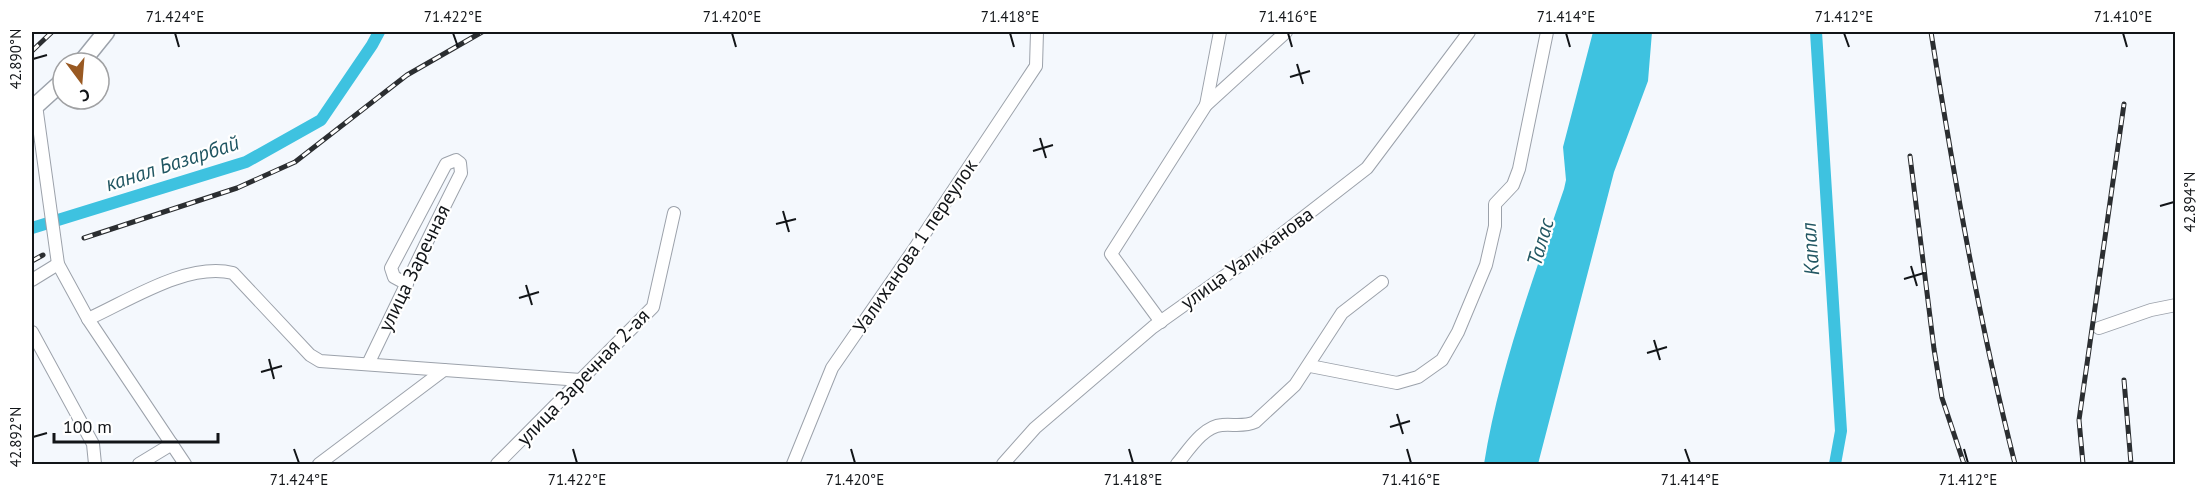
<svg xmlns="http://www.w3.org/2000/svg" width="2207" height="496" font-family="'PT Sans',sans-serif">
	<rect width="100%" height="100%" fill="#f4f8fd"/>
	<path fill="#3ec2e0" d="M 1593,32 L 1652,32 L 1648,81 L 1614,172 L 1538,464 L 1484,464 C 1499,370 1533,279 1564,189 L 1566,180 L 1563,147 Z"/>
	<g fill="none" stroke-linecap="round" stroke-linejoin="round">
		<g stroke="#3ec2e0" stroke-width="12">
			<polyline points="1816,32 1841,431 1835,464"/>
			<polyline points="32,228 246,162 321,120 372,45 379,32"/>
		</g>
		<defs>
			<g id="street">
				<polyline points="36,105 58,264 88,319 185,464"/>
				<polyline points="1206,105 1220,32"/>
				<polyline points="32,280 58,264"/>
				<path d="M 88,319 C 130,300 187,262 233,273 L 310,355 L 320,361 L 581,380"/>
				<polyline points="1161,322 1111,254 1206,105 1286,32"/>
				<polyline points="2099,328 2151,310 2176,305"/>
				<polyline points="32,332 93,444 95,464"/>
				<path d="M 368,364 C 399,300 429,236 461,173 L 460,163 L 456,160 L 446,164 L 391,268 L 394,277 L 407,284"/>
				<polyline points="1310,366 1397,383 1418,377 1442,360 1458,332 1486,265 1495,226 1495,204 1513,185 1519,169 1547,32"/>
				<polyline points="139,464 172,444"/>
				<polyline points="319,464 444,370"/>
				<polyline points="497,464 653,307 674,213"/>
				<polyline points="793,464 832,368 915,248 1036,66 1037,32"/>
				<polyline points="1003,464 1035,428 1153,327 1264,248 1367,168 1469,32"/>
				<path d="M 1177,464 C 1188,451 1203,426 1222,425 C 1233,424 1245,427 1255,422 L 1295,385 L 1342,313 L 1382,282"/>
			</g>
			<g id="secondary">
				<polyline points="81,63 106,32"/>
				<polyline points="32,109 63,81"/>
			</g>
		</defs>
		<use href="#street" stroke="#9ca2ab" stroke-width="14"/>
		<use href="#secondary" stroke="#9ca2ab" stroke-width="19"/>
		<use href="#street" stroke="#fff" stroke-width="12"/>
		<use href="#secondary" stroke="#fff" stroke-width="16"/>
		<defs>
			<g id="rail">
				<path d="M 1931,32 C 1954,177 1979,322 2015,464"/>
				<polyline points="32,51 52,32"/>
				<polyline points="1910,156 1934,349 1942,398 1964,464"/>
				<polyline points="84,238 237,188 295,162 407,75 482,32"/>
				<polyline points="32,261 43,255"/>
				<polyline points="2124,380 2131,464"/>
				<polyline points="2083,464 2079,420 2124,104"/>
			</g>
		</defs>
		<use href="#rail" stroke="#2b2e31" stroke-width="5"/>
		<use href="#rail" stroke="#fff" stroke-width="3" stroke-dasharray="9" stroke-linecap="butt"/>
	</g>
	<path fill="none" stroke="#121518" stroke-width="2" d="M 175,33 L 179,47M 453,33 L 458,47M 732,33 L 736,47M 1010,33 L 1014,47M 1288,33 L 1292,47M 1566,33 L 1570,47M 1844,33 L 1849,47M 2123,33 L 2127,47M 33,59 L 47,55M 1297,64 L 1303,84M 1290,77 L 1310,71M 1040,138 L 1046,158M 1033,151 L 1053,145M 2160,206 L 2174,202M 783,211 L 789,232M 776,224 L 796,219M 1911,266 L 1917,286M 1904,279 L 1924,273M 526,285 L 532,305M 519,298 L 539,292M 1654,340 L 1660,360M 1647,353 L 1667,347M 269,359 L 274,379M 261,372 L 282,366M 1397,414 L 1403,434M 1390,427 L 1410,421M 33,437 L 47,433M 294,449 L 299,463M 573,449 L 577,463M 851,449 L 855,463M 1129,449 L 1133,463M 1407,449 L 1411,463M 1685,449 L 1690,463M 1964,449 L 1968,463"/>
	<g text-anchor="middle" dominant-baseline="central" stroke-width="4.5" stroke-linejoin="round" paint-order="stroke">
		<g font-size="20" fill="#121518" stroke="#fff">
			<text transform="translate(915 246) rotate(-56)">Уалиханова 1 переулок</text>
			<text transform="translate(1247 258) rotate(-36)">улица Уалиханова</text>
			<text transform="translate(414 268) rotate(-64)">улица Заречная</text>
			<text transform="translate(583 377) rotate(-46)">улица Заречная 2-ая</text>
		</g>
		<g font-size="21" font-style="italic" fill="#225763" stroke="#fff">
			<text transform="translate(172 163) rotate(-18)">канал Базарбай</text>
			<text transform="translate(1540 242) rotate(-74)">Талас</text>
			<text transform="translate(1810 249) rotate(-94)">Капал</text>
		</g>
	</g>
	<rect width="2207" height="496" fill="none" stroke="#ffffff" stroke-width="66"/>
	<g transform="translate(81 81) rotate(164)"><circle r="28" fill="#ffffff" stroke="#a0a1a3" stroke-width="1.5"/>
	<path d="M0-4.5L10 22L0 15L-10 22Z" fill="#995922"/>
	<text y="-9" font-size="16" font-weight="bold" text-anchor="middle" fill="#121518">С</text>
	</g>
	<path d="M54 433v9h164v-9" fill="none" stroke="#121518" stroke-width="3"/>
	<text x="63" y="433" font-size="18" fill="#121518" stroke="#ffffff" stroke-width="4.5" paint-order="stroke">100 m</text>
	<rect x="33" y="33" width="2141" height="430" fill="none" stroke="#121518" stroke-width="2"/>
	<g font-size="15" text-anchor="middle" fill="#121518">
		<text x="175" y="22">71.424°E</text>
		<text x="453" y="22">71.422°E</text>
		<text x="732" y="22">71.420°E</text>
		<text x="1010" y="22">71.418°E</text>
		<text x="1288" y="22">71.416°E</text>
		<text x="1566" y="22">71.414°E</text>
		<text x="1844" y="22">71.412°E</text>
		<text x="2123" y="22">71.410°E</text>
		<text transform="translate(16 59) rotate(-90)" y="5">42.890°N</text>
		<text transform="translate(2190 202) rotate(-90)" y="5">42.894°N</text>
		<text transform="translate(16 437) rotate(-90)" y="5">42.892°N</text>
		<text x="299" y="485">71.424°E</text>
		<text x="577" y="485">71.422°E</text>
		<text x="855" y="485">71.420°E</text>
		<text x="1133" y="485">71.418°E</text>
		<text x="1411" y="485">71.416°E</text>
		<text x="1690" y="485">71.414°E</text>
		<text x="1968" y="485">71.412°E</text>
	</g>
</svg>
